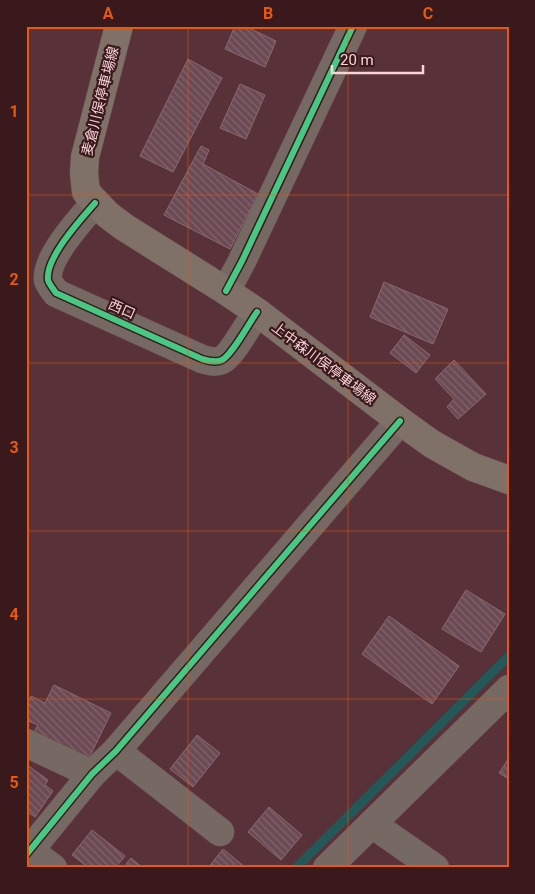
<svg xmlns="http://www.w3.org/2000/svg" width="535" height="894" font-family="Roboto,'Noto Sans JP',sans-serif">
	<defs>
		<pattern id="building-back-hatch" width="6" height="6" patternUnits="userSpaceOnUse" patternTransform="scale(1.25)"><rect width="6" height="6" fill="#6b4a54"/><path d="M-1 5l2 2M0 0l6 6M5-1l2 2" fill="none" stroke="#81636c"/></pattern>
	</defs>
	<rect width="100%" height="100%" fill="#593138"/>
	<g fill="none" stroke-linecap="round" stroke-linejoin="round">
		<polyline stroke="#235858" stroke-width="9" points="296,868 509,656"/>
	</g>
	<g fill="url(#building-back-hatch)" stroke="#8a6973">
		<polygon points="235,26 245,26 276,41 265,67 225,49"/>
		<polygon points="188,59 222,78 173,172 140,156"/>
		<polygon points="240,84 265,95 246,139 220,128"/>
		<polygon points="201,146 209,150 203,164 258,194 230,249 164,215"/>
		<polygon points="384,282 448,309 433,344 370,317"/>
		<polygon points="404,335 430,355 416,373 390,353"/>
		<polygon points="454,360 486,394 458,419 447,407 454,399 435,379"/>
		<polygon points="466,590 505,614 481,652 442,629"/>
		<polygon points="389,616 459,666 432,704 362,654"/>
		<polygon points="54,685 111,713 88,760 33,734 38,725 26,720 26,707 31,696 45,703"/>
		<polygon points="197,735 220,753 193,787 170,769"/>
		<polygon points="509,758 509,779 499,773"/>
		<polygon points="26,764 48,780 45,785 53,791 35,817 26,811"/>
		<polygon points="269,807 302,835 281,860 248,832"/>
		<polygon points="92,830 125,856 115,868 89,868 72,855"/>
		<polygon points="223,849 246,868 208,868"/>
		<polygon points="131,858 143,868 123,868"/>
	</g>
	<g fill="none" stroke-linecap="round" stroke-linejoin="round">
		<defs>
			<g id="minor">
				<path d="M 95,203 C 81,219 45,258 48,280 C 49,284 54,290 56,293 L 202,359 C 209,361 216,363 222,360 C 232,355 249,323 257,312"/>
				<polyline points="226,291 242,261 353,26"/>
				<polyline points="26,743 92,774"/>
				<polyline points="116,751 220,832"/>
				<polyline points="372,824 435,868"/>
				<polyline points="30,851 53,868"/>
				<polyline points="26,855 92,774 116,751 400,421"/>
				<polyline points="327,868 509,689"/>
			</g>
			<polyline id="major" points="119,26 85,157 84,173 86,192 108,215 124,227 226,291 257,312 400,421 432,444 473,467 509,480"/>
		</defs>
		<use href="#minor" stroke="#6f4e54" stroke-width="29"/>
		<use href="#major" stroke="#6f4e54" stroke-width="29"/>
		<use href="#minor" stroke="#766862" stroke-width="28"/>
		<use href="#major" stroke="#7f7167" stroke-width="28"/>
		<defs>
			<g id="cycleway">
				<path d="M 95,203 C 81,219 45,258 48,280 C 49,284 54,290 56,293 L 202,359 C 209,361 216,363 222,360 C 232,355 249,323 257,312"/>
				<polyline points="226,291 242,261 353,26"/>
				<polyline points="26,855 92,774 116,751 400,421"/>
			</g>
		</defs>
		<use href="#cycleway" stroke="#3a191d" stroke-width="9"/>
		<use href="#cycleway" stroke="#46c982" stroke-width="6"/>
	</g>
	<path fill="none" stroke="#e8590c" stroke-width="1" stroke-opacity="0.55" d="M 188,26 L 188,868M 348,26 L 348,868M 26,195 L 509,195M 26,363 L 509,363M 26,531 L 509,531M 26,699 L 509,699"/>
	<g text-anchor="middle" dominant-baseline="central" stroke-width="4.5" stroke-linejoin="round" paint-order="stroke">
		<g font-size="14" fill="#f9d4d7" stroke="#3a191d">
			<text transform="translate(100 101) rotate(-76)">麦倉川俣停車場線</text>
			<text transform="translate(122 309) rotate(24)">西口</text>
			<text transform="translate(324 363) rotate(37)">上中森川俣停車場線</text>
		</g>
	</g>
	<rect width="535" height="894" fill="none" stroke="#3a191d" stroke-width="55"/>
	<path d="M332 65v8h91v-8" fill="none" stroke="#f9d4d7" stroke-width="2.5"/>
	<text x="340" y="65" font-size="15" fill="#f9d4d7" stroke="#3a191d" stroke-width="4" paint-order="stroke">20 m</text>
	<rect x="28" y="28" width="480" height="838" fill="none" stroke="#e8590c" stroke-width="2"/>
	<g font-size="16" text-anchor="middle" font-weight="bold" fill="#e8590c">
		<text x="108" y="19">A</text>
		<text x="268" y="19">B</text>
		<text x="428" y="19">C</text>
		<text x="14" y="117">1</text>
		<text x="14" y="285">2</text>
		<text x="14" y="453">3</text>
		<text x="14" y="620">4</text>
		<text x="14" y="788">5</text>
	</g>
</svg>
